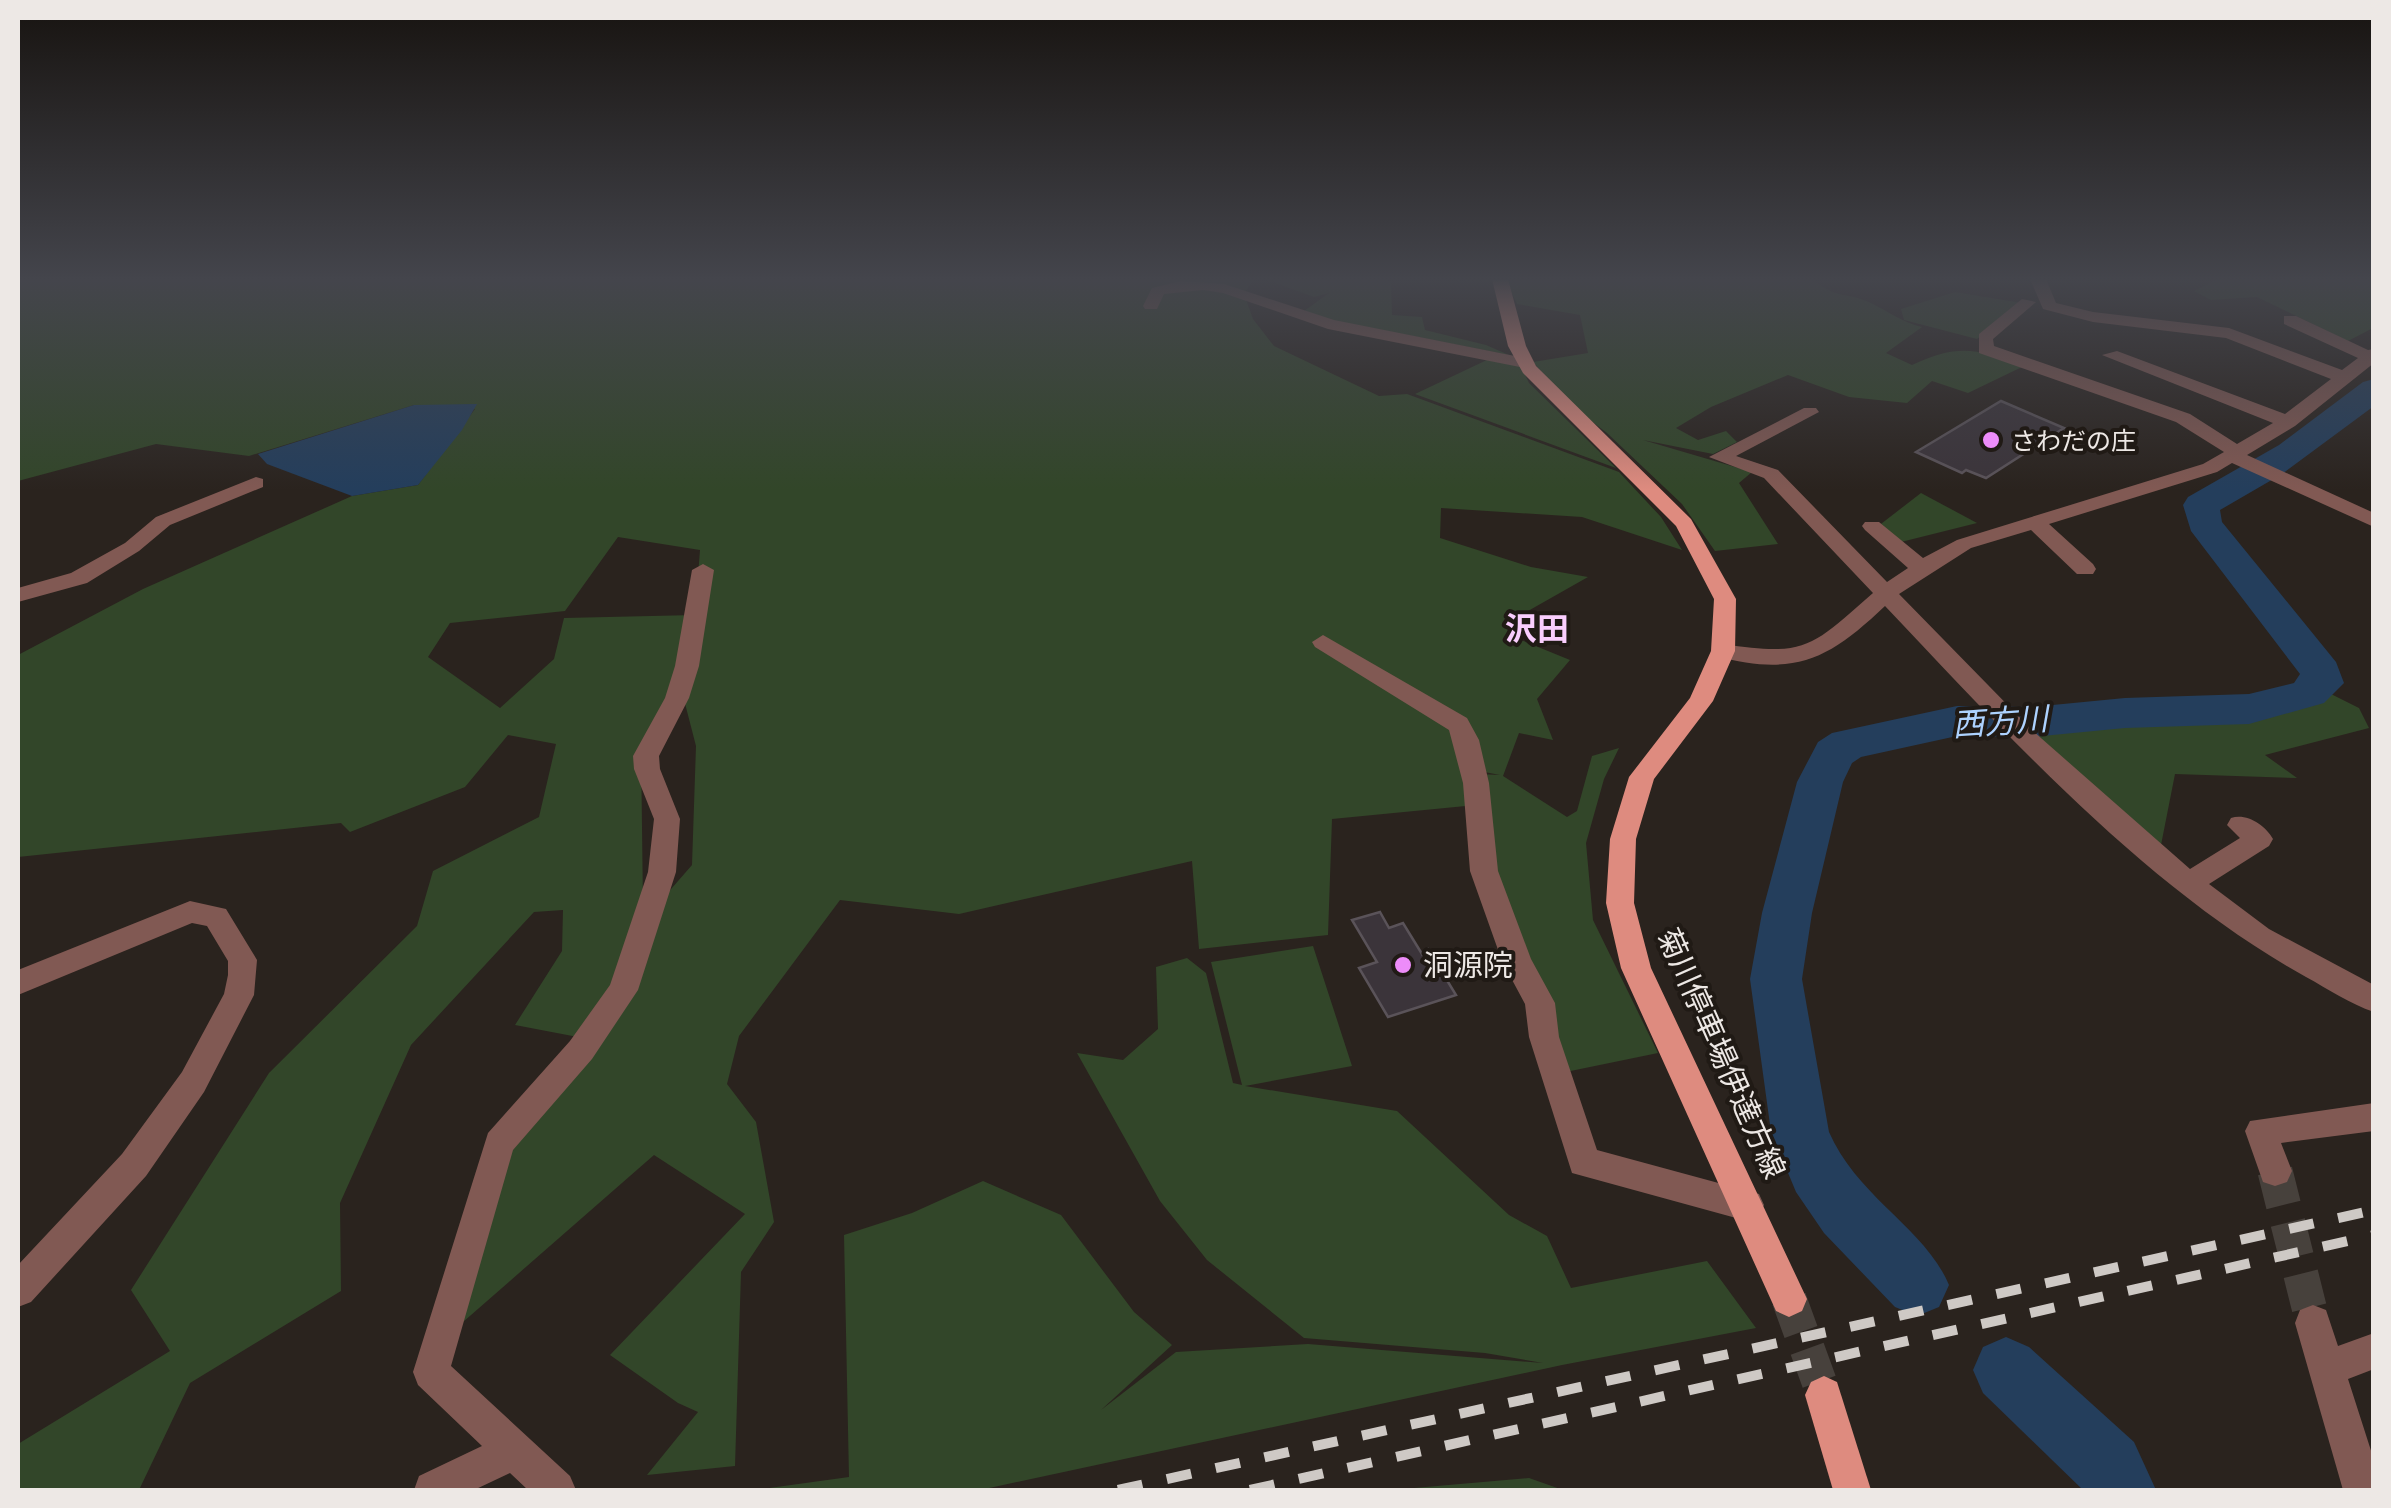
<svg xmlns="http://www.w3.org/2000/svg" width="2391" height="1508" font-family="Quicksand,'Noto Sans JP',sans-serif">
	<rect width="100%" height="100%" fill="#2a231e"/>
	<g fill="#324629" fill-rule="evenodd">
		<path d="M 18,279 L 1254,279 L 1244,294 L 1253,319 L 1274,346 L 1379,396 L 1407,394 L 1619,472 L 1661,517 L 1682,550 L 1582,517 L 1441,508 L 1440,538 L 1531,567 L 1588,577 L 1528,611 L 1511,636 L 1570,660 L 1537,699 L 1553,740 L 1519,733 L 1503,776 L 1567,817 L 1577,811 L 1592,756 L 1619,748 L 1604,779 L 1586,843 L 1593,920 L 1658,1053 L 1556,1074 L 1484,868 L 1477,774 L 1500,775 L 1474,770 L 1476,805 L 1332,819 L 1328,935 L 1199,949 L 1192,861 L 959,914 L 840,900 L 739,1036 L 727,1084 L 756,1122 L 774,1222 L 741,1272 L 735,1466 L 647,1475 L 698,1412 L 678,1403 L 610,1355 L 745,1214 L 654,1155 L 455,1329 L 510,1141 L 593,1053 L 658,904 L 692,865 L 696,746 L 681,688 L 641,748 L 643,904 L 614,993 L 583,1038 L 515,1025 L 562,951 L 563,910 L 534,912 L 411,1045 L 340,1203 L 341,1291 L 190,1383 L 139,1490 L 18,1490 L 18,1444 L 170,1351 L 131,1290 L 269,1073 L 417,926 L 433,871 L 539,817 L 556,744 L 508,735 L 465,787 L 350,832 L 341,823 L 18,857 L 18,655 L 143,589 L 352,496 L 418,485 L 475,409 L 414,405 L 249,456 L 156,444 L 18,481 ZM 618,537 L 700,550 L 695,615 L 564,618 L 554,659 L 500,708 L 428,657 L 450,623 L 565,611 Z"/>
		<polygon points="1265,279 1384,279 1391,282 1392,315 1422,317 1425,330 1486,345 1509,355 1300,314 1329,293 1314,297"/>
		<path d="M 1388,279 L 1812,279 C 1839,301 1846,291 1871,303 C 1889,312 1902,322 1922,327 L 1886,353 L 1912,365 C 1960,343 1976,349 2024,366 L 1968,393 L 1932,381 L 1907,403 L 1849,397 L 1788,375 L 1711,407 L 1676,428 L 1698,440 L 1726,431 L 1737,442 L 1713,454 L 1643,440 L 1752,472 L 1739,483 L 1778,544 L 1715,551 L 1682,504 L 1607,433 L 1573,407 L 1533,362 L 1588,353 L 1580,315 L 1517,304 L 1506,281 Z"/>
		<polygon points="2218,279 2373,279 2373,328 2348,341 2257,297 2211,300 2194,291"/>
		<polygon points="1955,292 2022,303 1977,339 1904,320 1901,309"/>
		<polygon points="1489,359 1521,366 1529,383 1616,468 1415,394"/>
		<polygon points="1921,493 1977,523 1897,543 1877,527"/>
		<polygon points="2331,694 2359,708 2369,728 2265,755 2297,778 2175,774 2161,845 2032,732 2113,719 2256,713"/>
		<polygon points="1313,946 1352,1066 1245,1086 1397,1111 1509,1215 1547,1236 1571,1288 1707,1261 1756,1328 1562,1365 980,1490 755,1490 849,1477 844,1235 912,1213 983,1181 1061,1215 1134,1312 1172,1345 1101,1410 1176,1352 1308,1344 1543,1363 1485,1353 1304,1338 1207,1260 1160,1201 1077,1053 1123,1060 1158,1029 1156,967 1187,958 1206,973 1233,1083 1242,1085 1211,962"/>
		<polygon points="1529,1478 1563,1490 1408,1490 1414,1488"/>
	</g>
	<polygon fill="#243e5c" points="477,404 462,430 418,485 352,496 267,464 258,454 414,405"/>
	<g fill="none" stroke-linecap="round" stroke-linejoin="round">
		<g fill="#243e5c" fill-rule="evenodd">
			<path d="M 2374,379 L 2374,406 L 2282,474 L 2220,510 L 2222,522 L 2336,662 L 2344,683 L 2324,703 L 2249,724 L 2125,728 L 2032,737 L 1957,736 L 1861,757 L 1852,763 L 1843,782 L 1812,913 L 1802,979 L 1829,1132 C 1858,1198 1925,1228 1949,1285 L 1939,1307 L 1917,1316 L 1895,1307 L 1824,1233 L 1796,1192 L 1771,1132 L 1750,979 L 1762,913 L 1797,782 L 1818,742 L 1832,733 L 1957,706 L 2032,707 L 2125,698 L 2249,694 L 2294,683 L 2300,674 L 2191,531 L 2183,505 L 2188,497 L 2279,445 L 2363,382 Z"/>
			<polygon points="2006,1337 2029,1347 2134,1442 2156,1490 2083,1490 1983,1393 1973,1370 1983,1347"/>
		</g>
	</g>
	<g fill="#3b343a" stroke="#5a5359" stroke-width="2.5">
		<polygon points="2001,401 2064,428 1986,478 1966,470 1962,473 1916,452"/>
		<polygon points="1380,912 1389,928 1403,923 1422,954 1428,949 1456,995 1388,1017 1359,968 1377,962 1352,920"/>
	</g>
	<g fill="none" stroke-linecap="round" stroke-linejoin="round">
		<polyline stroke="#47413c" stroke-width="35" stroke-dasharray="35 18" stroke-linecap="butt" points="2275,1171 2313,1323"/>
		<polyline stroke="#47413c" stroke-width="35" stroke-dasharray="35 18" stroke-linecap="butt" points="1789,1299 1824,1395"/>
		<g fill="#815953" fill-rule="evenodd">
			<path d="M 2030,279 L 2046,279 L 2056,303 L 2093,312 L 2229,328 L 2342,370 L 2358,358 L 2284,324 L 2284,316 L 2296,316 L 2368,350 L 2374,349 L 2374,363 L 2295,426 L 2247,455 L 2374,513 L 2374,527 L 2232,463 L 2217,472 L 2049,524 L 2093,564 L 2096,569 L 2093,574 L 2077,574 L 2031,530 L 1971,548 L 1899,594 L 2033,731 L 2190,869 L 2240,838 L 2227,825 L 2231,818 C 2247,813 2265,825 2273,839 L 2269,846 L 2209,884 L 2269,929 L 2374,985 L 2374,1012 C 2350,1004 2328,989 2306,977 C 2146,888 2010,738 1885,606 C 1828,660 1795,677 1715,656 L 1711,651 L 1723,644 C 1807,657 1811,647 1873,593 L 1764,478 L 1709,457 L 1804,408 L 1816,408 L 1819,412 L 1736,456 L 1778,470 L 1887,582 L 1908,568 L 1865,530 L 1862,526 L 1865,522 L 1879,522 L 1923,558 L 1957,540 L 2203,464 L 2224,452 L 2176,422 L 1979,353 L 1979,334 L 2022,299 L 2036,302 L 1993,339 L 1994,346 L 2190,414 L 2237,444 L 2273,423 L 2102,355 L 2117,351 L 2285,414 L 2331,379 L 2226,338 L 2093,322 L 2043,309 Z"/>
			<polygon points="1181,281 1224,284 1334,320 1525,358 1534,363 1525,368 1328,329 1223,293 1203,290 1164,294 1157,309 1145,309 1143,306 1152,288"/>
			<polygon points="256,477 263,479 263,487 170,525 139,551 87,583 18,602 18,588 71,573 125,543 156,517"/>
			<polygon points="703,564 714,570 699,666 689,698 659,756 660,769 680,819 676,872 638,990 592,1059 513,1150 451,1366 570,1476 576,1490 528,1490 510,1473 474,1490 414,1490 419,1476 482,1446 418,1385 413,1372 488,1133 570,1041 610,985 648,872 654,819 634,769 633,756 665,698 675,666 692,570"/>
			<polygon points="1323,635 1467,718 1479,740 1489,783 1498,871 1531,959 1555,1003 1559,1037 1597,1150 1759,1194 1764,1205 1759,1216 1747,1221 1572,1173 1529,1037 1525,1004 1502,961 1470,871 1463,783 1449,730 1315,647 1312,642"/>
			<polygon points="190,901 226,909 257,960 254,995 204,1092 146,1176 31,1302 18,1307 18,1265 122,1154 182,1072 224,994 228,975 228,961 207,926 192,923 18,995 18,970"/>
			<polygon points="2374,1103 2374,1131 2281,1143 2292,1171 2287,1182 2275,1186 2263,1182 2245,1131 2250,1121"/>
			<polygon points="2313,1305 2326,1310 2338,1346 2374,1333 2374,1369 2348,1379 2374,1460 2374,1490 2343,1490 2295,1323 2300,1310"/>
		</g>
		<g fill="#de8b7f" fill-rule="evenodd">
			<polygon points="1492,279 1508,279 1526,346 1536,366 1691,519 1736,599 1735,651 1713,701 1654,779 1636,839 1634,903 1651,968 1807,1299 1802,1311 1789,1317 1776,1311 1621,968 1606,903 1610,839 1629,777 1690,698 1711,651 1714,599 1676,526 1523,373 1508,346"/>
			<polygon points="1824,1376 1837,1382 1871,1490 1833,1490 1805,1395 1811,1382"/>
		</g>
		<g stroke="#cec9c5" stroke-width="10" stroke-dasharray="25 25" stroke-linecap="butt">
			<polyline points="1118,1490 2374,1210"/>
			<polyline points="1250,1490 2374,1235"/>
		</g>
	</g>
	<linearGradient id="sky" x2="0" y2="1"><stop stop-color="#171310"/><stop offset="0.57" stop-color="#44454c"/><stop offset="1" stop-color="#44454c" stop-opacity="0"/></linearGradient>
	<rect width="2391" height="490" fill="url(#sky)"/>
	<g fill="#ed8cf9" stroke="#201a15" stroke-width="4">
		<circle cx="1991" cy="440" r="10"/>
		<circle cx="1403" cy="965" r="10"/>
	</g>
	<g text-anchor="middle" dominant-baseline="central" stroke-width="8" stroke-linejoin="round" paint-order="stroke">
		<g font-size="25" fill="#ede8e5" stroke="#201a15" text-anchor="start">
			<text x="2011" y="440">さわだの庄</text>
		</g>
		<g font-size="30" fill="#ede8e5" stroke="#201a15" text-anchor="start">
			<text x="1423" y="965">洞源院</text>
		</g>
		<g font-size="30" fill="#ede8e5" stroke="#201a15">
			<text transform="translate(1722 1053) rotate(66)">菊川停車場伊達方線</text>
		</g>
		<g font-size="32" font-weight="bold" fill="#facefe" stroke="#201a15">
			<text x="1537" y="628">沢田</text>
		</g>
		<g font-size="32" font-style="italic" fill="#add2fe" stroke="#201a15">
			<text transform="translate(2000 721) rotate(-4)">西方川</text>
		</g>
	</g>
	<rect width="2391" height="1508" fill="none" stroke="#ede8e5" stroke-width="40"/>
</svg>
